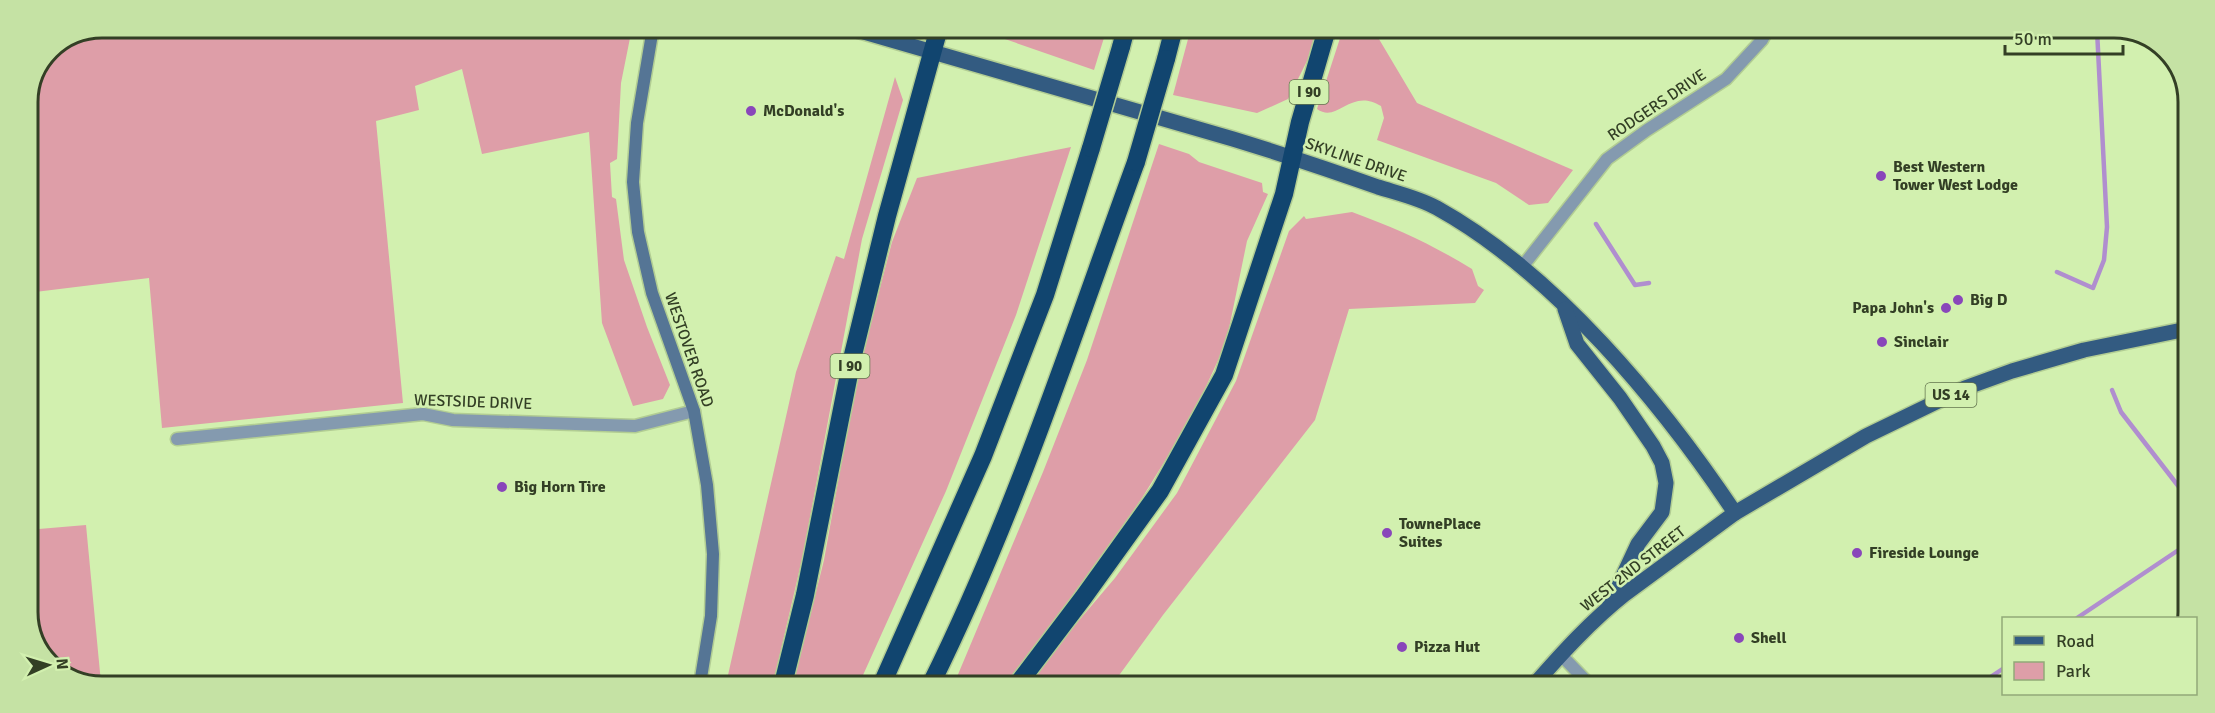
<svg xmlns="http://www.w3.org/2000/svg" width="2215" height="713" font-family="Signika,sans-serif">
	<rect width="100%" height="100%" fill="#d2f0af"/>
	<g fill="#de9ea8">
		<polygon points="101,27 632,28 621,83 617,159 610,163 612,197 616,199 624,260 647,327 670,385 663,399 633,406 602,323 589,132 482,154 462,69 415,86 419,110 376,121 403,403 162,428 149,278 27,293 27,101 49,49"/>
		<polygon points="973,28 1107,28 1094,70"/>
		<polygon points="1191,28 1317,29 1309,57 1288,99 1257,113 1173,95"/>
		<path d="M 1343,29 L 1373,29 L 1417,103 L 1573,170 L 1548,203 L 1529,205 L 1496,183 L 1377,140 L 1384,118 L 1381,106 C 1350,87 1338,124 1317,109 Z"/>
		<polygon points="895,77 903,100 862,239 803,555 773,684 726,684 796,372 836,256 844,259"/>
		<polygon points="1159,144 1189,154 1199,162 1262,183 1263,192 1268,194 1247,241 1226,343 1192,417 1142,498 1069,603 1006,685 954,684 1043,472 1087,360"/>
		<polygon points="1071,147 1016,315 946,491 859,684 793,684 824,560 857,376 892,242 917,178"/>
		<path d="M 1352,212 C 1396,228 1433,245 1472,269 L 1478,286 L 1484,290 L 1475,303 L 1349,309 L 1315,420 L 1163,615 L 1112,685 L 1026,685 L 1047,658 L 1115,578 L 1177,493 L 1236,381 L 1289,231 L 1304,216 L 1306,219 Z"/>
		<polygon points="86,525 101,683 82,683 45,660 27,617 27,530"/>
	</g>
	<g fill="none" stroke-linecap="round" stroke-linejoin="round">
		<g stroke="#b08ecf" stroke-width="4.5">
			<polyline points="1596,224 1635,285 1649,283"/>
			<polyline points="2057,272 2093,288 2104,260 2107,227 2097,30"/>
			<polyline points="2112,390 2121,412 2186,496"/>
			<polyline points="2077,618 2186,545"/>
			<polyline points="1977,686 2004,668"/>
		</g>
		<defs>
			<g id="street">
				<polyline points="1522,267 1607,159 1647,130 1726,79 1762,40 1768,29"/>
				<polyline points="177,439 423,414 453,420 635,426 694,411"/>
				<polyline points="1561,655 1590,685"/>
			</g>
			<polyline id="secondary" points="653,28 637,123 633,182 638,232 652,293 694,411 707,485 713,554 711,616 700,684"/>
			<g id="primary">
				<path d="M 850,28 C 978,65 1106,102 1233,139 C 1282,154 1330,170 1378,187 C 1397,193 1419,198 1437,208 C 1554,273 1661,402 1735,513"/>
				<polyline points="1565,309 1577,344 1620,398 1653,446 1662,463 1666,483 1662,512 1638,544 1610,604"/>
				<path d="M 1534,685 C 1562,653 1591,621 1625,594 L 1735,513 L 1866,436 L 1965,388 L 2012,371 L 2084,350 L 2187,329"/>
			</g>
			<g id="highway">
				<polyline points="1121,47 1126,28"/>
				<polyline points="1166,59 1174,28"/>
				<polyline points="783,684 805,595 852,359 887,216 939,28"/>
				<polyline points="882,684 983,456 1045,295 1091,148"/>
				<path d="M 931,684 C 1014,517 1072,337 1136,162"/>
				<polyline points="1017,685 1083,598 1160,491 1224,375 1284,194 1300,122 1327,29"/>
			</g>
		</defs>
		<use href="#street" stroke="#b2cd93" stroke-width="15"/>
		<use href="#secondary" stroke="#b2cd93" stroke-width="15"/>
		<use href="#primary" stroke="#b2cd93" stroke-width="18"/>
		<use href="#highway" stroke="#b2cd93" stroke-width="21"/>
		<use href="#street" stroke="#849aaf" stroke-width="12"/>
		<use href="#secondary" stroke="#557595" stroke-width="12"/>
		<use href="#primary" stroke="#335b81" stroke-width="15"/>
		<use href="#highway" stroke="#11456f" stroke-width="18"/>
		<defs>
			<g id="highway-bridge">
				<polyline points="1091,148 1121,47"/>
				<polyline points="1136,162 1166,59"/>
			</g>
		</defs>
		<use href="#highway-bridge" stroke="#b2cd93" stroke-width="21" stroke-linecap="butt"/>
		<use href="#highway-bridge" stroke="#11456f" stroke-width="18"/>
	</g>
	<g fill="#8946ba" stroke="#d2f0af" stroke-width="2">
		<circle cx="751" cy="111" r="6"/>
		<circle cx="1881" cy="176" r="6"/>
		<circle cx="1958" cy="300" r="6"/>
		<circle cx="1946" cy="308" r="6"/>
		<circle cx="1882" cy="342" r="6"/>
		<circle cx="502" cy="487" r="6"/>
		<circle cx="1387" cy="533" r="6"/>
		<circle cx="1857" cy="553" r="6"/>
		<circle cx="1739" cy="638" r="6"/>
		<circle cx="1402" cy="647" r="6"/>
	</g>
	<g text-anchor="middle" dominant-baseline="central" stroke-width="5" stroke-linejoin="round" paint-order="stroke">
		<g fill="#d2f0af" stroke="#63744e" stroke-width="1.5">
			<rect x="1289.5" y="80" width="39" height="24" rx="4.5"/>
			<rect x="830.5" y="354" width="39" height="24" rx="4.5"/>
			<rect x="1925.5" y="383" width="51" height="24" rx="4.5"/>
		</g>
		<g font-size="15" font-weight="bold" fill="#333f25">
			<text x="1309" y="92">I 90</text>
			<text x="850" y="366">I 90</text>
			<text x="1951" y="395">US 14</text>
		</g>
		<g font-size="16" fill="#333f25" stroke="#d2f0af">
			<text transform="translate(1657 105) rotate(-34)">RODGERS DRIVE</text>
			<text transform="translate(1356 160) rotate(19)">SKYLINE DRIVE</text>
			<text transform="translate(689 350) rotate(71)">WESTOVER ROAD</text>
			<text transform="translate(473 402) rotate(2)">WESTSIDE DRIVE</text>
			<text transform="translate(1633 569) rotate(-38)">WEST 2ND STREET</text>
		</g>
		<g font-size="16" font-weight="bold" fill="#333f25" stroke="#d2f0af" text-anchor="start">
			<text x="763" y="111">McDonald's</text>
			<text x="1893" y="167">Best Western<tspan x="1893" dy="18">Tower West Lodge</tspan></text>
			<text x="1970" y="300">Big D</text>
			<text x="1934" y="308" text-anchor="end">Papa John's</text>
			<text x="1894" y="342">Sinclair</text>
			<text x="514" y="487">Big Horn Tire</text>
			<text x="1399" y="524">TownePlace<tspan x="1399" dy="18">Suites</tspan></text>
			<text x="1869" y="553">Fireside Lounge</text>
			<text x="1751" y="638">Shell</text>
			<text x="1414" y="647">Pizza Hut</text>
		</g>
	</g>
	<path d="M0 0H2215V713H0ZM102 38H2114A64 64 0 0 1 2178 102V612A64 64 0 0 1 2114 676H102A64 64 0 0 1 38 612V102A64 64 0 0 1 102 38Z" fill="#c5e2a4" fill-rule="evenodd"/>
	<path fill="none" stroke="#333f25" stroke-width="3" d="M102 38H2114A64 64 0 0 1 2178 102V612A64 64 0 0 1 2114 676H102A64 64 0 0 1 38 612V102A64 64 0 0 1 102 38Z"/>
	<rect x="2002" y="617" width="195" height="78" fill="#d2f0af" stroke="#92a978" stroke-width="1.5"/>
	<rect x="2014" y="636" width="30" height="9" fill="#335b81" stroke="#92a978" stroke-width="1.5"/>
	<text x="2056" y="647" font-size="18" fill="#333f25">Road</text>
	<rect x="2014" y="662" width="30" height="18" fill="#de9ea8" stroke="#92a978" stroke-width="1.5"/>
	<text x="2056" y="677" font-size="18" fill="#333f25">Park</text>
	<g transform="translate(48 665) rotate(86)" stroke="#d2f0af" stroke-width="4.5" paint-order="stroke">
	<path d="M0-4.5L10 22L0 15L-10 22Z" fill="#333f25"/>
	<text y="-9" font-size="16" font-weight="bold" text-anchor="middle" fill="#333f25">N</text>
	</g>
	<path d="M2005 45v9h118v-9" fill="none" stroke="#333f25" stroke-width="3"/>
	<text x="2014" y="45" font-size="18" fill="#333f25" stroke="#d2f0af" stroke-width="4.5" paint-order="stroke">50 m</text>
</svg>
